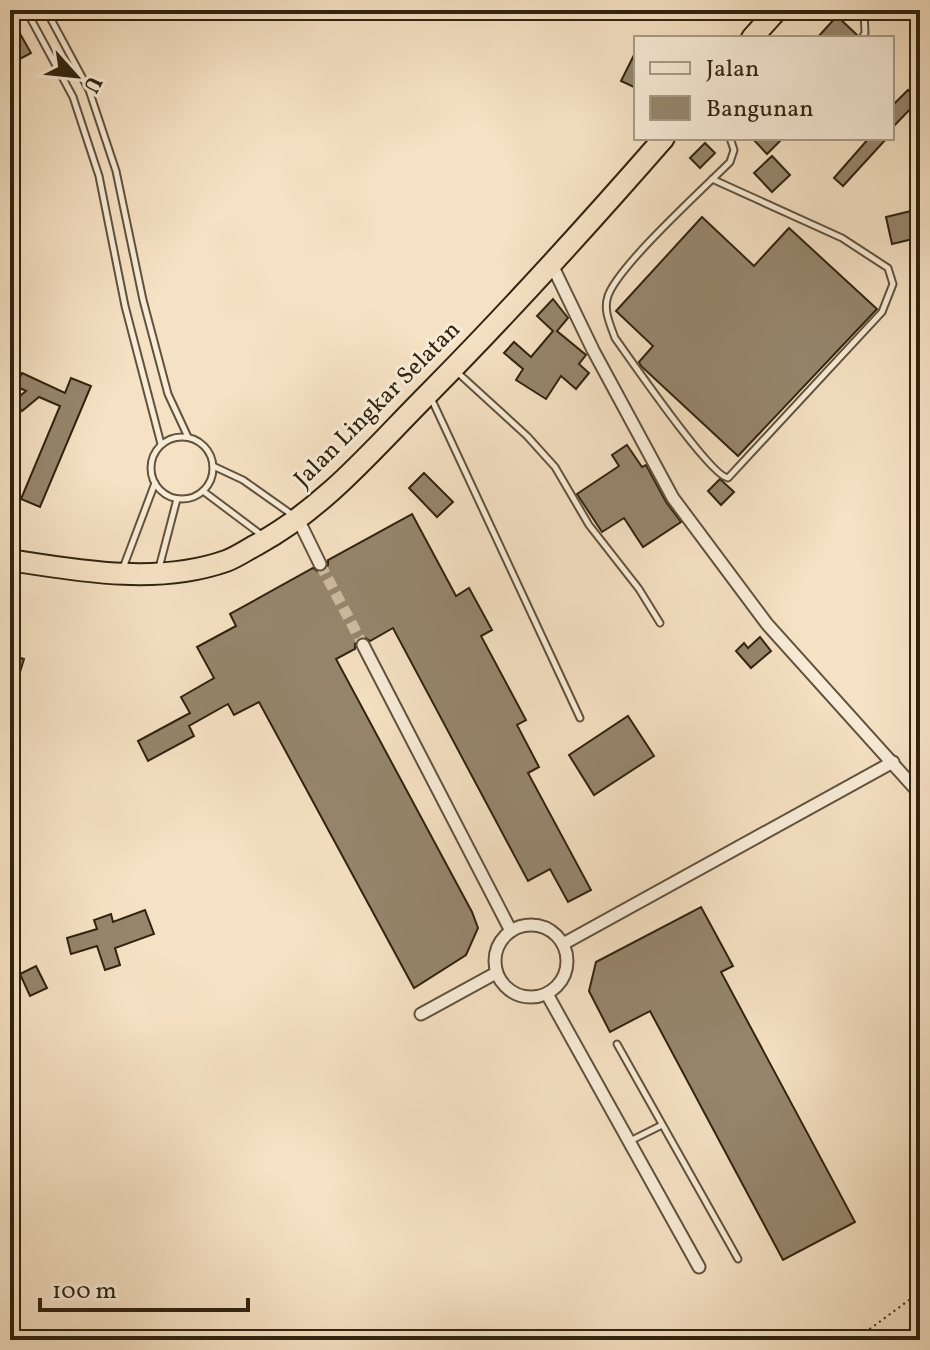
<svg xmlns="http://www.w3.org/2000/svg" width="930" height="1350" font-family="Vollkorn,serif">
	<rect width="100%" height="100%" fill="#f5e1c3"/>
	<filter id="stains"><feTurbulence type="fractalNoise" baseFrequency=".0025" numOctaves="4"/><feColorMatrix values="0 0 0 0 .2 0 0 0 0 .09 0 0 0 0 .02 0 0 0 .5 -.17"/></filter>
	<radialGradient id="worn" r=".72"><stop offset=".6" stop-color="#630" stop-opacity="0"/><stop offset="1" stop-color="#630" stop-opacity=".3"/></radialGradient>
	<g fill="#96866d" stroke="#30230f" stroke-width="2">
		<polygon points="10,16 31,53 10,64"/>
		<polygon points="837,16 857,35 857,38 817,38"/>
		<polygon points="636,51 636,88 621,81"/>
		<polygon points="908,90 918,101 892,128 892,106"/>
		<polygon points="752,138 783,138 767,154"/>
		<polygon points="869,138 887,138 843,186 834,178"/>
		<polygon points="705,143 715,153 700,168 690,158"/>
		<polygon points="772,156 790,175 772,192 754,173"/>
		<polygon points="911,211 917,238 892,244 886,217"/>
		<polygon points="702,217 754,266 789,228 877,309 738,456 641,366 639,362 653,346 616,311"/>
		<polygon points="553,299 568,318 557,331 586,355 579,364 589,373 576,389 561,376 546,399 516,380 523,369 504,353 514,342 531,357 553,331 537,316"/>
		<polygon points="22,373 65,393 71,378 91,386 40,507 21,499 60,406 39,397 22,411 14,401 26,391 16,386"/>
		<polygon points="627,445 642,467 646,465 666,502 681,522 643,547 624,518 602,532 577,494 619,466 612,455"/>
		<polygon points="424,473 453,502 437,517 409,488"/>
		<polygon points="720,479 734,492 721,505 708,491"/>
		<polygon points="412,514 456,596 469,588 492,630 481,636 526,720 517,725 539,767 528,773 591,890 568,902 550,869 528,881 393,628 370,641 364,637 358,638 355,644 355,649 336,659 472,912 478,928 466,955 414,988 259,702 234,715 228,704 189,726 194,736 148,761 138,741 190,713 181,697 214,678 197,647 236,626 230,614 313,568 319,572 324,571 328,565 328,560"/>
		<polygon points="760,637 771,651 751,668 736,651 744,643 748,648"/>
		<polygon points="10,655 24,659 13,695 10,695"/>
		<polygon points="628,716 654,756 594,795 569,755"/>
		<polygon points="701,907 733,966 721,972 855,1222 783,1260 650,1011 610,1032 589,991 596,962"/>
		<polygon points="145,910 154,934 115,948 120,965 105,970 97,946 71,954 67,938 97,929 94,920 111,914 113,922"/>
		<polygon points="36,966 47,988 30,996 20,974"/>
	</g>
	<g fill="none" stroke-linecap="round" stroke-linejoin="round">
		<polyline stroke="#cebb9f" stroke-width="11" stroke-dasharray="11 5.5" stroke-linecap="butt" points="320,564 363,645"/>
		<defs>
			<g id="lane">
				<polyline points="26,10 73,97 99,176 125,306 161,444"/>
				<polyline points="46,10 89,90 116,171 143,300 168,394 188,437"/>
				<polyline points="862,38 865,33 864,10"/>
				<path d="M 712,179 L 842,238 L 888,268 L 893,284 L 882,312 L 728,478 C 710,476 631,360 615,338 C 610,324 603,310 608,296 C 618,266 704,188 730,162 L 734,150 L 730,138"/>
				<polyline points="457,372 527,436 555,467 589,525 639,589 660,623"/>
				<polyline points="431,398 580,718"/>
				<circle cx="182" cy="468" r="31"/>
				<polyline points="213,466 243,480 294,516"/>
				<polyline points="203,491 263,536"/>
				<polyline points="123,568 155,483"/>
				<polyline points="159,568 177,499"/>
				<polyline points="617,1044 738,1259"/>
				<polyline points="630,1141 662,1125"/>
			</g>
			<g id="street">
				<polyline points="552,265 593,350 673,498 767,624 920,794"/>
				<polyline points="298,519 320,564"/>
				<polyline points="363,645 511,931"/>
				<circle cx="531" cy="961" r="36"/>
				<polyline points="563,944 893,762"/>
				<polyline points="547,994 699,1267"/>
				<polyline points="421,1014 496,973"/>
			</g>
			<g id="highway">
				<polyline points="752,38 777,10"/>
				<path d="M 10,560 C 80,571 158,585 226,561 C 237,557 248,549 258,544 C 327,506 375,447 430,392 C 511,310 588,225 664,138"/>
			</g>
		</defs>
		<use href="#lane" stroke="#61523c" stroke-width="9"/>
		<use href="#street" stroke="#61523c" stroke-width="15"/>
		<use href="#highway" stroke="#30230f" stroke-width="24"/>
		<polyline stroke="#30230f" stroke-width="2" stroke-dasharray="2 4" stroke-linecap="butt" points="855,1340 920,1292"/>
		<use href="#lane" stroke="#f8ecd8" stroke-width="5"/>
		<use href="#street" stroke="#f8ecd8" stroke-width="11"/>
		<use href="#highway" stroke="#f5e1c3" stroke-width="20"/>
	</g>
	<g text-anchor="middle" dominant-baseline="central" stroke-width="6" stroke-linejoin="round" paint-order="stroke">
		<g font-size="24" fill="#30230f" stroke="#f8ecd8">
			<text transform="translate(378 405) rotate(-45)">Jalan Lingkar Selatan</text>
		</g>
	</g>
	<rect width="930" height="1350" fill="none" stroke="#f5e1c3" stroke-width="40"/>
	<rect x="12" y="12" width="906" height="1326" fill="none" stroke="#30230f" stroke-width="4"/>
	<rect x="20" y="20" width="890" height="1310" fill="none" stroke="#30230f" stroke-width="2"/>
	<rect x="634" y="36" width="260" height="104" fill="#f8ecd8" stroke="#a89c88" stroke-width="2"/>
	<rect x="650" y="62" width="40" height="12" fill="#f8ecd8" stroke="#a89c88" stroke-width="2"/>
	<text x="706" y="76" font-size="24" fill="#30230f">Jalan</text>
	<rect x="650" y="96" width="40" height="24" fill="#96866d" stroke="#a89c88" stroke-width="2"/>
	<text x="706" y="116" font-size="24" fill="#30230f">Bangunan</text>
	<g transform="translate(76 76) rotate(117)" stroke="#f8ecd8" stroke-width="6" paint-order="stroke">
	<path d="M0-6L14 30L0 20L-14 30Z" fill="#30230f"/>
	<text y="-12" font-size="22" font-weight="bold" text-anchor="middle" fill="#30230f">U</text>
	</g>
	<path d="M40 1298v12h208v-12" fill="none" stroke="#30230f" stroke-width="4"/>
	<text x="52" y="1298" font-size="24" fill="#30230f" stroke="#f8ecd8" stroke-width="6" paint-order="stroke">100 m</text>
	<rect width="100%" height="100%" filter="url(#stains)"/>
	<rect width="100%" height="100%" fill="url(#worn)"/>
</svg>
